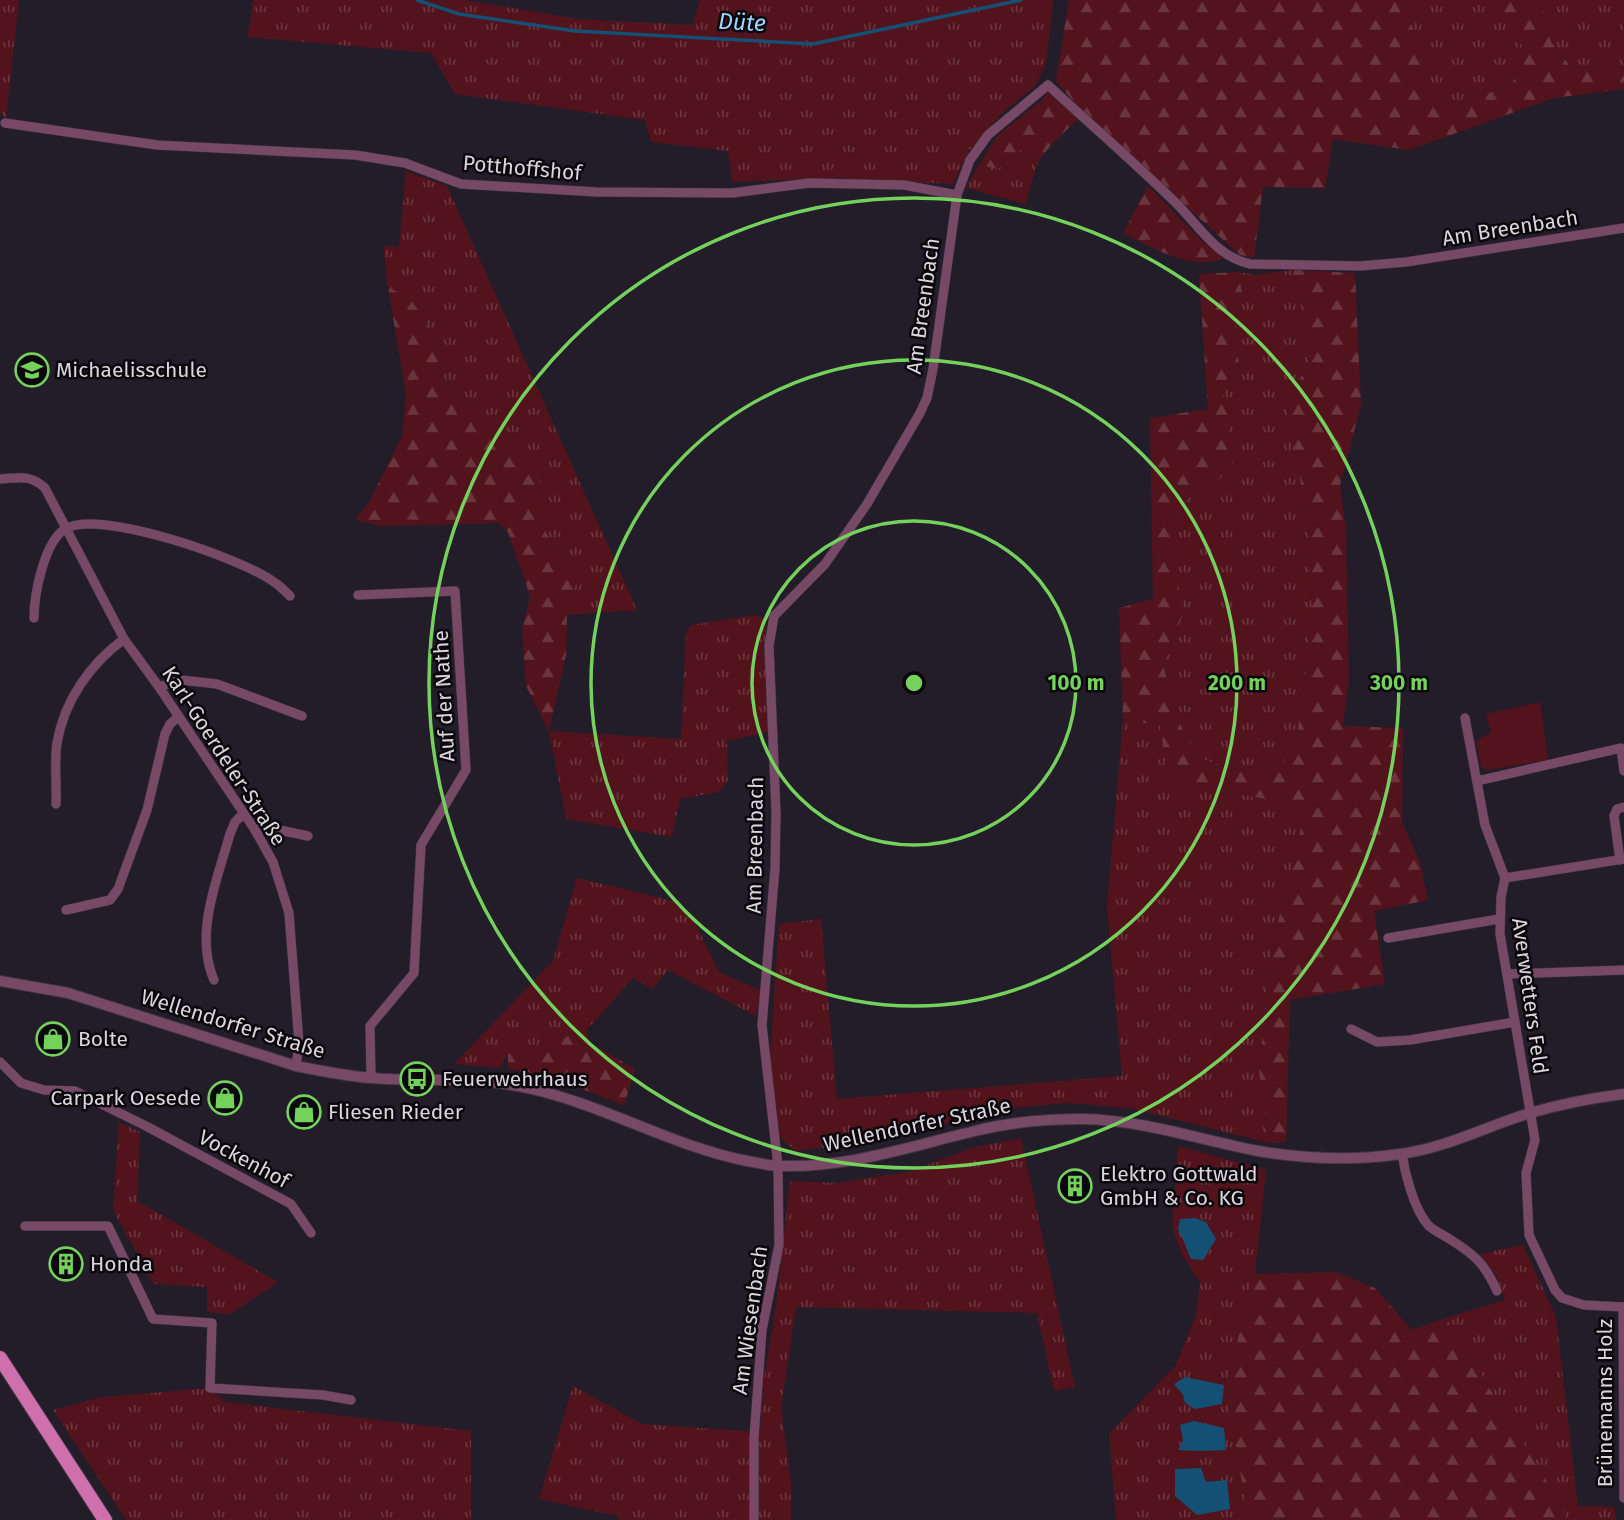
<svg xmlns="http://www.w3.org/2000/svg" width="1624" height="1520" font-family="'Fira Sans',sans-serif">
	<defs>
		<pattern id="grass-tufts" width="24" height="20" patternUnits="userSpaceOnUse" patternTransform="scale(1.75)"><rect width="24" height="20" fill="#53131d"/><path d="M3 7l-1-3M5 7V3M7 7l1-3M15 17l-1-3M17 17v-4M19 17l1-3" fill="none" stroke="#6b353d"/></pattern>
		<pattern id="forest-firs" width="22" height="20" patternUnits="userSpaceOnUse" patternTransform="scale(1.75)"><rect width="22" height="20" fill="#53131d"/><path d="M5 1l3.5 6h-7zM16 11l3.5 6h-7z" fill="#6b353d"/></pattern>
	</defs>
	<rect width="100%" height="100%" fill="#231c29"/>
	<g fill="url(#grass-tufts)">
		<polygon points="0,0 19,0 6,118 0,113"/>
		<polygon points="253,0 464,0 578,19 693,25 700,0 1053,0 1046,64 1035,86 1002,113 968,152 953,184 836,178 732,182 728,151 651,142 645,120 455,94 431,53 248,37"/>
		<polygon points="1405,0 1492,0 1507,14 1526,55 1510,87 1435,108 1428,90"/>
		<polygon points="1541,0 1624,0 1624,67 1596,73 1570,66 1551,42"/>
		<polygon points="1021,150 1038,162 1025,204 966,188 979,165 998,169"/>
		<polygon points="406,171 447,186 637,610 567,615 578,576 546,533 541,484 438,371 441,342 411,300 388,287 383,246 399,247"/>
		<polygon points="1293,270 1312,353 1287,406 1308,525 1312,608 1305,685 1297,734 1283,765 1234,769 1197,758 1174,712 1163,663 1175,635 1176,523 1186,499 1207,491 1220,400 1240,368 1234,336 1242,293 1238,272 1256,275"/>
		<polygon points="754,615 766,619 765,675 769,732 727,741 728,780 719,792 680,799 672,837 566,819 549,731 681,739 686,633 691,625"/>
		<polygon points="1123,719 1160,726 1169,780 1306,807 1270,955 1259,1071 1269,1143 1130,1108 1068,1103 1010,1108 862,1143 795,1151 780,1137 772,1087 770,1057 779,924 821,919 837,1099 1122,1076 1107,906"/>
		<polygon points="577,878 679,902 693,919 719,972 762,991 756,1016 668,970 652,989 633,978 586,1031 508,1054 499,1068 454,1064 553,961"/>
		<polygon points="119,1122 140,1132 137,1201 278,1282 230,1314 207,1312 207,1287 154,1284 113,1210"/>
		<polygon points="1021,1138 1075,1387 1054,1391 1037,1313 796,1307 781,1408 791,1483 791,1520 618,1520 619,1516 539,1499 573,1386 642,1424 760,1432 764,1379 776,1306 790,1181 838,1183 908,1172 972,1148"/>
		<polygon points="1178,1146 1266,1170 1255,1274 1226,1384 1248,1520 1116,1520 1109,1434 1176,1365 1196,1315 1200,1283 1181,1252 1172,1227"/>
		<polygon points="1523,1245 1556,1317 1578,1506 1615,1507 1616,1520 1565,1520 1561,1504 1446,1318 1505,1300 1496,1275 1480,1254"/>
		<polygon points="210,1388 224,1402 471,1431 471,1520 126,1520 53,1410 102,1397"/>
	</g>
	<g fill="url(#forest-firs)">
		<polygon points="1069,0 1405,0 1428,90 1435,108 1510,87 1526,55 1507,15 1492,0 1541,0 1551,42 1570,66 1596,73 1624,67 1624,89 1554,98 1409,150 1333,139 1325,188 1263,187 1254,258 1240,255 1084,114 1056,81"/>
		<polygon points="1049,90 1078,119 1051,145 1038,162 1021,150 998,169 979,165 998,135 1041,101"/>
		<path d="M 1148,186 L 1205,244 L 1225,258 C 1190,272 1154,248 1123,233 Z"/>
		<polygon points="1293,270 1355,273 1361,405 1340,485 1346,530 1349,680 1343,726 1403,728 1402,822 1420,862 1428,900 1374,911 1385,984 1290,1000 1286,1142 1269,1143 1259,1071 1270,955 1306,807 1168,780 1160,726 1123,719 1119,608 1153,599 1150,418 1208,409 1199,274 1238,272 1242,293 1234,336 1240,368 1220,400 1228,413 1232,466 1207,491 1186,499 1176,523 1176,569 1183,615 1163,663 1174,712 1197,758 1234,769 1283,765 1297,734 1305,685 1312,608 1308,525 1287,406 1312,353"/>
		<polygon points="388,287 411,300 441,342 438,372 468,404 506,437 541,484 546,533 578,576 567,615 566,655 549,731 526,686 522,631 530,596 508,532 498,523 379,526 355,519 368,504 402,436 406,395"/>
		<polygon points="586,1031 590,1043 635,1069 624,1105 582,1089 508,1068 508,1054"/>
		<polygon points="1336,1272 1375,1288 1412,1330 1446,1318 1561,1504 1565,1520 1248,1520 1226,1384 1255,1274"/>
	</g>
	<polygon fill="#53131d" points="1540,702 1548,760 1487,770 1481,767 1476,741 1491,732 1486,714"/>
	<g fill="#145074">
		<polygon points="1195,1218 1206,1222 1216,1239 1203,1260 1191,1259 1178,1228 1180,1219"/>
		<polygon points="1185,1377 1224,1385 1222,1404 1195,1409 1185,1403 1183,1395 1174,1384"/>
		<polygon points="1194,1421 1224,1428 1226,1450 1199,1451 1178,1450 1183,1440 1180,1425"/>
		<polygon points="1201,1468 1206,1482 1227,1480 1230,1509 1197,1515 1175,1496 1175,1469"/>
	</g>
	<g fill="none" stroke-linecap="round" stroke-linejoin="round">
		<polyline stroke="#145074" stroke-width="3.5" points="417,0 459,14 575,31 813,44 1021,0"/>
		<defs>
			<g id="minor">
				<polyline points="5,123 157,145 355,155 405,163 461,184 597,192 732,193 809,183 904,185 957,195"/>
				<path d="M 0,479 C 19,478 30,474 45,488 L 124,639 L 159,687 L 255,830 L 273,862 L 289,913 L 299,1043 L 296,1066"/>
				<polyline points="358,595 455,591 466,770 421,845 414,973 370,1026 371,1078"/>
				<path d="M 34,618 C 34,595 44,542 65,529 C 99,508 243,559 274,582 C 280,586 285,591 290,596"/>
				<polyline points="159,687 181,680 217,684 302,716"/>
				<polyline points="1465,718 1485,825 1505,878"/>
				<polyline points="1477,781 1621,748 1624,771"/>
				<path d="M 56,804 C 57,784 54,762 57,743 C 64,701 90,664 124,639"/>
				<polyline points="255,830 265,827 308,836"/>
				<polyline points="1624,859 1505,878 1501,897 1500,934 1535,1140 1526,1173 1529,1235 1555,1290 1562,1298 1584,1305 1624,1307"/>
				<polyline points="1620,860 1614,816 1617,809 1624,807"/>
				<polyline points="66,910 110,900 118,889 147,810 165,734 170,724 178,717"/>
				<polyline points="1388,938 1499,919"/>
				<polyline points="1507,974 1624,970"/>
				<path d="M 214,980 C 194,934 217,880 230,834 L 235,822 L 243,814"/>
				<polyline points="1351,1029 1377,1042 1410,1040 1515,1022"/>
				<polyline points="0,1062 21,1083 44,1090 75,1091 146,1126 291,1204 311,1233"/>
				<path d="M 1402,1154 C 1405,1174 1414,1209 1428,1225 C 1434,1231 1444,1235 1451,1240 C 1475,1255 1485,1264 1497,1291"/>
				<polyline points="25,1226 108,1226 153,1319 212,1323 210,1388 323,1395 351,1400"/>
				<polyline points="1623,1307 1624,1498"/>
				<path d="M 754,1520 L 754,1438 L 762,1330 L 779,1245 L 778,1166 L 762,1025 L 775,868 L 776,813 L 769,646 L 774,616 L 825,564 L 867,504 L 920,413 L 927,398 L 933,369 L 957,195 L 970,160 L 988,135 L 1048,85 C 1090,124 1135,163 1176,203 C 1199,226 1217,257 1250,264 L 1360,266 L 1406,262 L 1624,228"/>
			</g>
			<path id="tertiary" d="M 0,981 L 68,993 L 296,1066 C 321,1071 346,1076 371,1078 C 423,1082 475,1076 527,1088 C 603,1104 671,1146 747,1161 C 758,1163 770,1166 781,1166 C 848,1168 911,1146 975,1131 C 1010,1122 1047,1119 1083,1119 C 1143,1120 1200,1140 1258,1151 C 1305,1159 1353,1161 1400,1154 C 1446,1148 1487,1126 1530,1113 C 1561,1104 1593,1098 1624,1094"/>
			<polyline id="primary" points="0,1358 105,1520"/>
		</defs>
		<use href="#minor" stroke="#3d3642" stroke-width="10"/>
		<use href="#tertiary" stroke="#3d3642" stroke-width="12"/>
		<use href="#primary" stroke="#3d3642" stroke-width="16"/>
		<use href="#minor" stroke="#774966" stroke-width="9"/>
		<use href="#tertiary" stroke="#774966" stroke-width="10"/>
		<use href="#primary" stroke="#cf70ad" stroke-width="14"/>
	</g>
	<g fill="none" stroke="#74d25c" stroke-width="3.5">
		<circle cx="914" cy="683" r="162"/>
		<circle cx="914" cy="683" r="323"/>
		<circle cx="914" cy="683" r="485"/>
	</g>
	<defs>
		<symbol id="school-ring" viewBox="-11 -11 22 22"><circle r="9.5" fill="#0b080d" stroke="#74d25c" stroke-width="1.5"/><path d="M0-5L7-2L0 1L-7-2ZM-4 1L0 2.5L4 1V4Q0 6-4 4Z" fill="#74d25c"/></symbol>
		<symbol id="shop-ring" viewBox="-11 -11 22 22"><circle r="9.5" fill="#0b080d" stroke="#74d25c" stroke-width="1.5"/><path d="M-5-2.5h2.3a2.7 3.5 0 0 1 5.4 0H5L5.5 6h-11ZM-1.5-2.5h3a1.5 2.3 0 0 0-3 0Z" fill="#74d25c"/></symbol>
		<symbol id="bus-ring" viewBox="-11 -11 22 22"><circle r="9.5" fill="#0b080d" stroke="#74d25c" stroke-width="1.5"/><path d="M-5-6H5V4H4V6H2V4H-2V6H-4V4H-5ZM-3.5-4V0h7V-4ZM-3.5 1.2v1.5H-2V1.2ZM2 1.2v1.5H3.5V1.2Z" fill="#74d25c"/></symbol>
		<symbol id="building-ring" viewBox="-11 -11 22 22"><circle r="9.5" fill="#0b080d" stroke="#74d25c" stroke-width="1.5"/><path d="M-4-6H4V6H1V3H-1V6H-4ZM-2.5-4.3h1.7v1.8h-1.7ZM.8-4.3h1.7v1.8H.8ZM-2.5-1h1.7V.8h-1.7ZM.8-1h1.7V.8H.8Z" fill="#74d25c"/></symbol>
	</defs>
	<g fill-rule="evenodd">
		<use href="#school-ring" x="13" y="351" width="38" height="38"/>
		<use href="#shop-ring" x="34" y="1020" width="38" height="38"/>
		<use href="#bus-ring" x="398" y="1060" width="38" height="38"/>
		<use href="#shop-ring" x="206" y="1079" width="38" height="38"/>
		<use href="#shop-ring" x="285" y="1093" width="38" height="38"/>
		<use href="#building-ring" x="1056" y="1167" width="38" height="38"/>
		<use href="#building-ring" x="47" y="1245" width="38" height="38"/>
	</g>
	<g text-anchor="middle" dominant-baseline="central" stroke-width="5" stroke-linejoin="round" paint-order="stroke">
		<g font-size="21" fill="#dad6de" stroke="#0b080d">
			<text transform="translate(522 168) rotate(5)">Potthoffshof</text>
			<text transform="translate(1510 228) rotate(-9)">Am Breenbach</text>
			<text transform="translate(923 306) rotate(-82)">Am Breenbach</text>
			<text transform="translate(444 696) rotate(-93)">Auf der Nathe</text>
			<text transform="translate(224 756) rotate(57)">Karl-Goerdeler-Straße</text>
			<text transform="translate(755 845) rotate(-89)">Am Breenbach</text>
			<text transform="translate(1530 996) rotate(82)">Averwetters Feld</text>
			<text transform="translate(233 1024) rotate(17)">Wellendorfer Straße</text>
			<text transform="translate(917 1125) rotate(-12)">Wellendorfer Straße</text>
			<text transform="translate(244 1159) rotate(28)">Vockenhof</text>
			<text transform="translate(750 1320) rotate(-82)">Am Wiesenbach</text>
			<text transform="translate(1605 1403) rotate(-90)">Brünemanns Holz</text>
		</g>
		<g font-size="21" fill="#dad6de" stroke="#0b080d" text-anchor="start">
			<text x="56" y="370">Michaelisschule</text>
			<text x="78" y="1039">Bolte</text>
			<text x="442" y="1079">Feuerwehrhaus</text>
			<text x="201" y="1098" text-anchor="end">Carpark Oesede</text>
			<text x="328" y="1112">Fliesen Rieder</text>
			<text x="1100" y="1174">Elektro Gottwald<tspan x="1100" dy="24">GmbH &amp; Co. KG</tspan></text>
			<text x="90" y="1264">Honda</text>
		</g>
		<g font-size="23" font-style="italic" fill="#9ed6ff" stroke="#0b080d">
			<text transform="translate(742 22) rotate(3)">Düte</text>
		</g>
	</g>
	<circle cx="914" cy="683" r="10" fill="#74d25c" stroke="#0b080d" stroke-width="3.5"/>
	<g font-size="21" text-anchor="middle" font-weight="bold" fill="#74d25c" stroke="#0b080d" stroke-width="5" stroke-linejoin="round" paint-order="stroke">
		<text x="1076" y="690">100 m</text>
		<text x="1237" y="690">200 m</text>
		<text x="1399" y="690">300 m</text>
	</g>
</svg>
